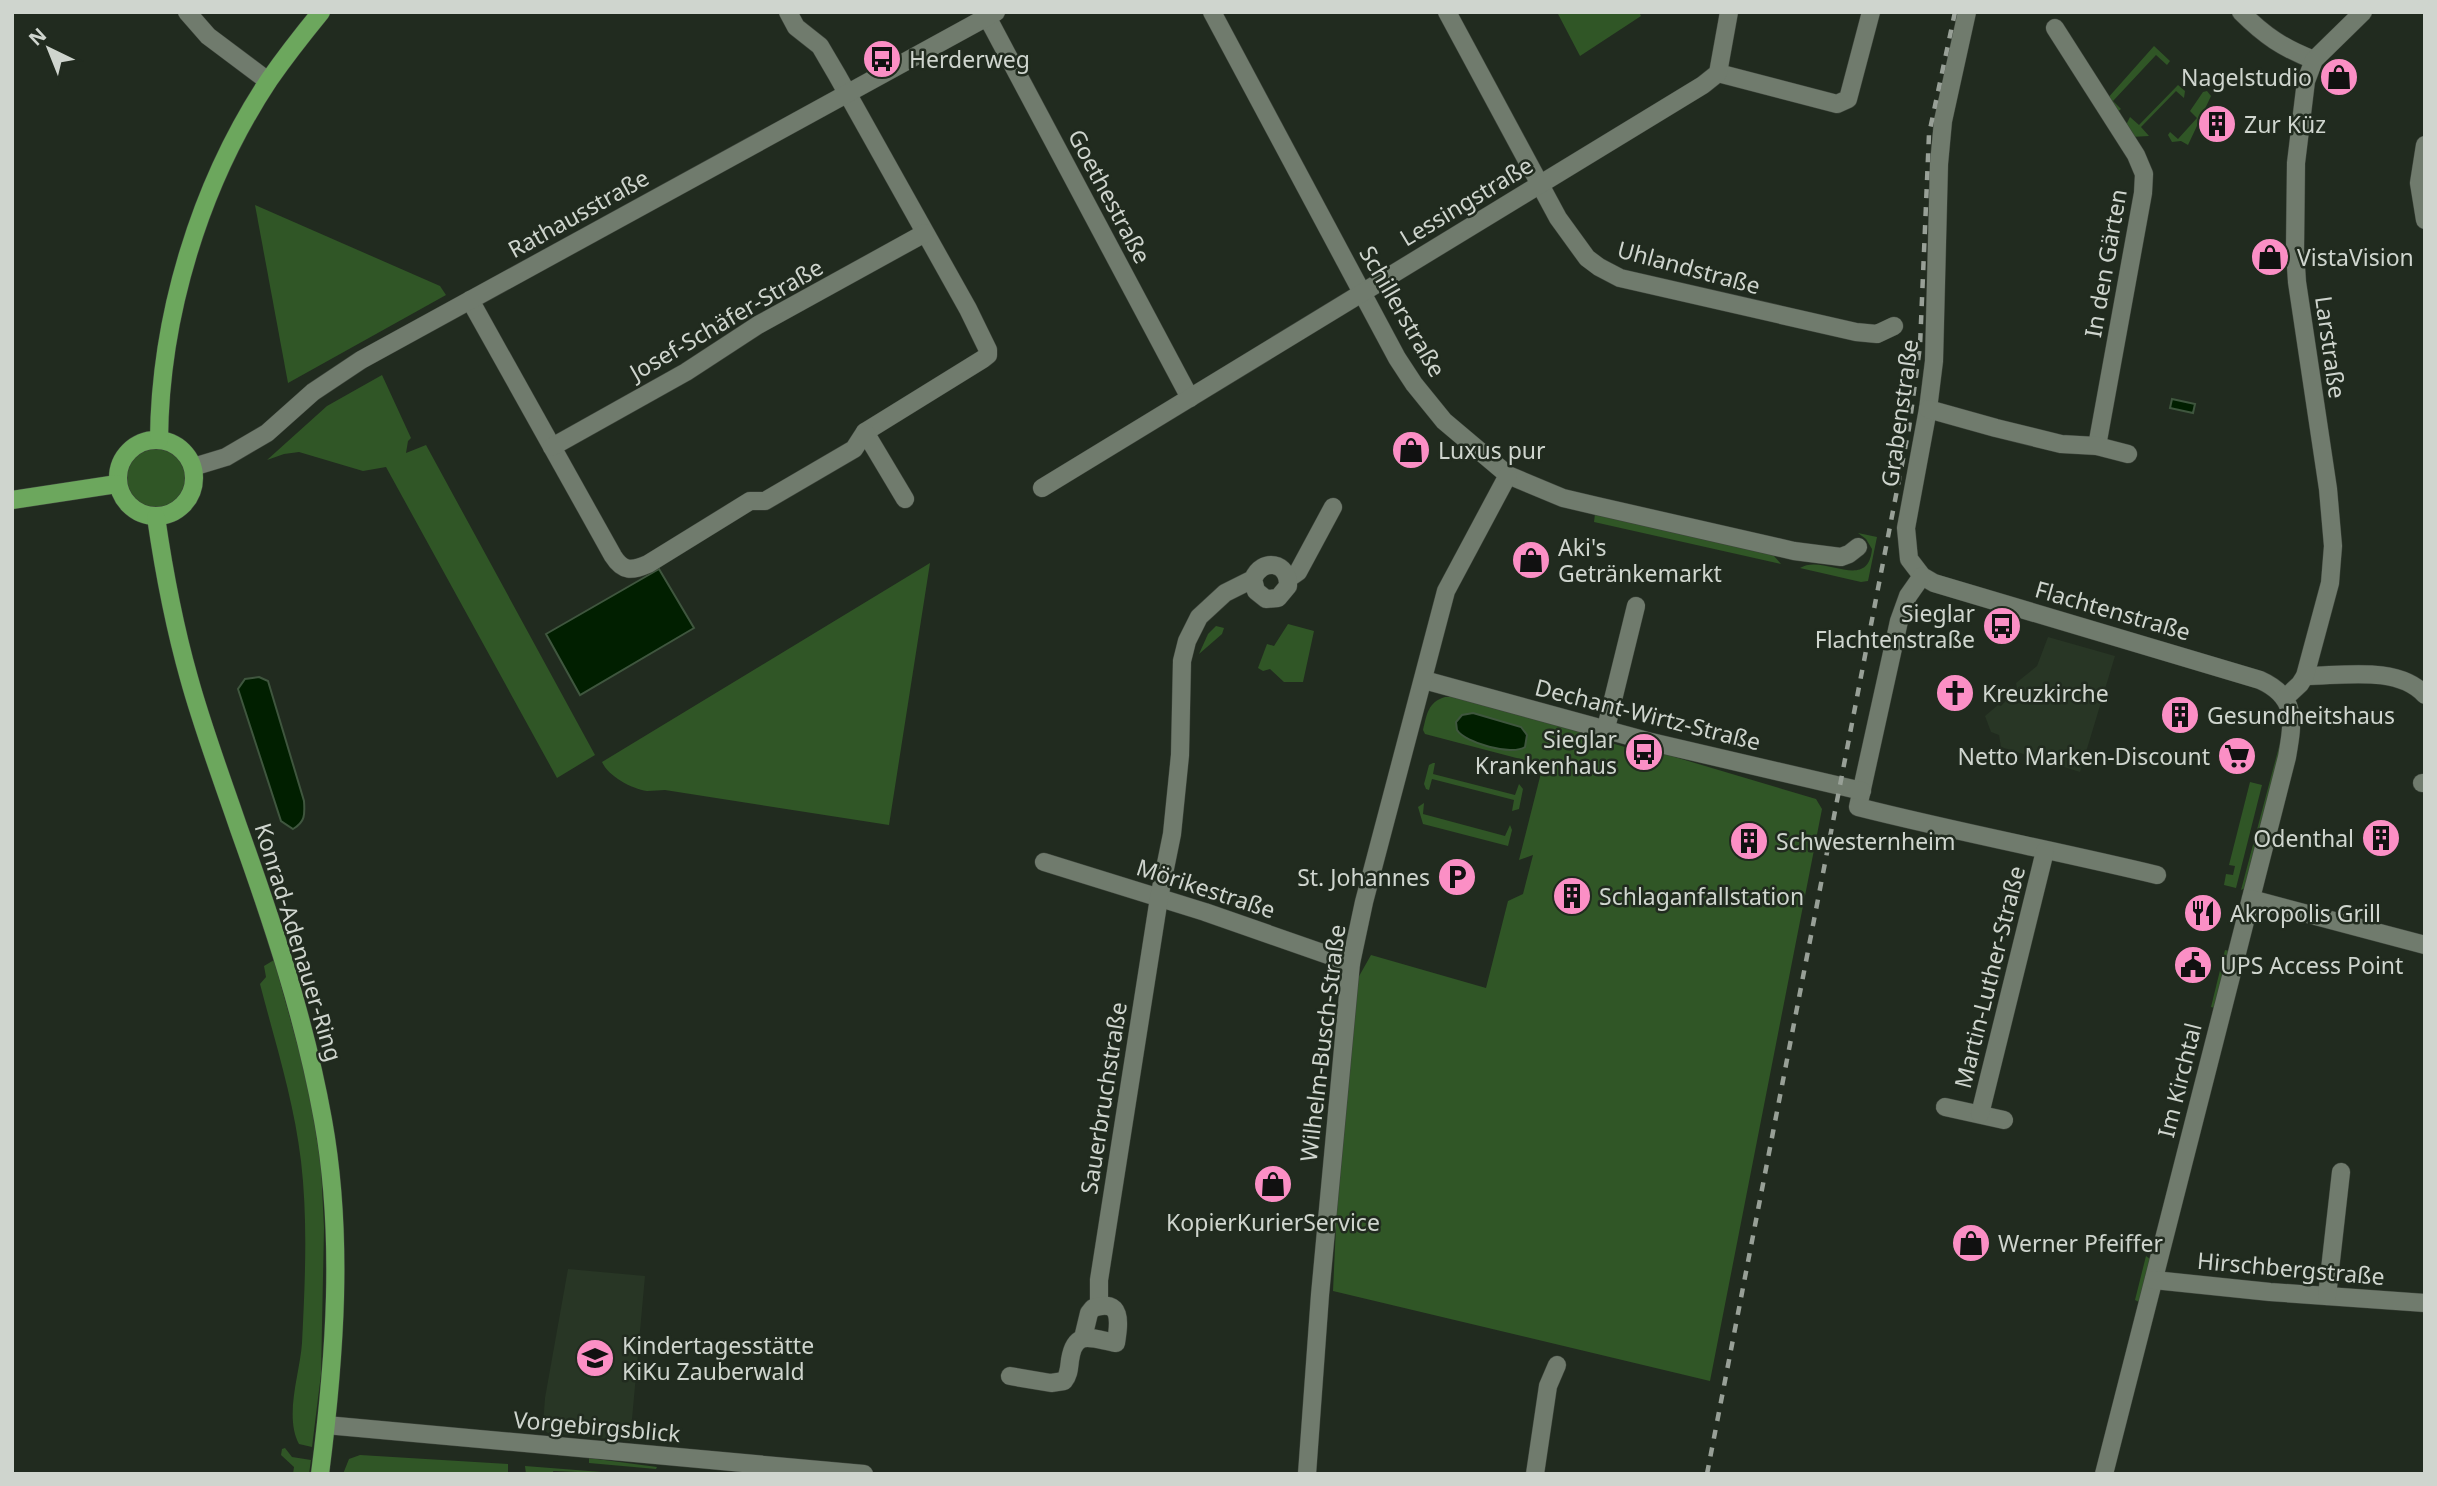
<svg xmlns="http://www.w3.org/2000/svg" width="2437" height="1486" font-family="'Noto Sans',sans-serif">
	<rect width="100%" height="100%" fill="#212b1f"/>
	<g fill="#283625">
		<polygon points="2048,637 2115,656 2080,772 2001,747 1999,735 1991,732 1985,716 1998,705 2001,706 2017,689 2016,683 2037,666"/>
		<polygon points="568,1269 645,1276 630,1441 548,1433 544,1430 543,1425 545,1398"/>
	</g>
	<g fill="#305626">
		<polygon points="1557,12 1639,12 1641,16 1580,56"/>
		<polygon points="2154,46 2170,61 2167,65 2156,55 2113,101 2121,109 2116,113 2107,99"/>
		<polygon points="2178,85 2185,91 2184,98 2176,91 2141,127 2149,136 2131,137 2125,127 2130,117 2139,125"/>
		<polygon points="2203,92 2207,91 2211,96 2188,145 2181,141 2172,142 2168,135 2170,132 2178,139 2197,118 2190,111"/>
		<polygon points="255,205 440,286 446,295 288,383"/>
		<polygon points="382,375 411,438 408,441 406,453 426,445 595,755 557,778 386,467 363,471 299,452 284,454 267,460 327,406"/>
		<circle cx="156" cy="478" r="29"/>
		<polygon points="1595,514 1768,553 1774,556 1781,564 1594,522"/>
		<path d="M 1858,533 L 1877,537 L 1868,581 L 1861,582 L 1800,568 C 1823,553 1868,593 1872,549 L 1866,539 Z"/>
		<path d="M 930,563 L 889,825 L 665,790 C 660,790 653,791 647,791 C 632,789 608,776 602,762 Z"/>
		<polygon points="1288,624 1314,631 1303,682 1284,682 1270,669 1263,671 1258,668 1267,644 1274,646"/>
		<polygon points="1216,626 1224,628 1222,634 1199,654 1208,634"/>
		<path d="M 1445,697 L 1454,697 L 1607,739 L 1611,743 L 1653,755 L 1658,752 L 1816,799 L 1822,809 L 1710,1381 L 1333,1291 L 1337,1204 L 1358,978 L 1371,955 L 1486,988 L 1508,901 L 1523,894 L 1533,855 L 1519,860 L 1543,765 L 1425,734 L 1423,730 C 1427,714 1428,702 1445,697 Z"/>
		<polygon points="2280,743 2281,746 2245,888 2241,890"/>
		<polygon points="1433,763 1435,763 1433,774 1515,795 1519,784 1523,789 1519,809 1512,811 1514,800 1432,779 1429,790 1426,789 1424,784 1429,765"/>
		<polygon points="2250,782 2262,785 2236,888 2224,885 2226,874 2233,875 2235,866 2229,865"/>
		<polygon points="1424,803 1423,814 1505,836 1510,825 1512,830 1508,846 1423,824 1418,807"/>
		<polygon points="2225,950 2229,951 2215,1008 2211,1007"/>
		<path d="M 274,960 L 300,1054 L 311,1100 L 321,1167 L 324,1228 L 321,1374 L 312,1447 L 299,1444 C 284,1416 300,1373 302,1343 C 305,1283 308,1221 301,1161 C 294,1101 275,1042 260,984 L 266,977 L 264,966 Z"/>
		<polygon points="2146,1256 2150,1259 2139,1302 2135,1300"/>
		<polygon points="285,1448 292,1457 311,1460 309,1474 293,1474 294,1467 281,1455 282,1449"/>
		<polygon points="360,1455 508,1464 508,1474 343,1474 349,1459"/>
		<polygon points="589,1458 657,1467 656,1469 589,1463"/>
		<polygon points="525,1466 627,1474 553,1471 554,1474 526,1474"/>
	</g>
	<g fill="#011f00" stroke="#3f563e" stroke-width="2">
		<polygon points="2172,399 2195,404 2193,413 2170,408"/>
		<polygon points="659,569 694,628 580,695 546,634"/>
		<path d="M 259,677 L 268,681 L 304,801 C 305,815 305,822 293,829 L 281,821 L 238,689 L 245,679 Z"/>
		<path d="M 1473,713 L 1521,727 L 1527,735 L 1525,747 C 1512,756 1465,743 1457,730 L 1456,722 L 1462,715 Z"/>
	</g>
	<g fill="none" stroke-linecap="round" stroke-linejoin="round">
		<defs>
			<g id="minor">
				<polyline points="187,12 208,36 268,81"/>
				<polyline points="982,12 992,26 1190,398"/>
				<polyline points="1212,12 1397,358 1414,384 1444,421 1508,475 1527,483 1563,498 1597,506 1794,551 1841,557 1849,554 1858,547"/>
				<polyline points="1447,12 1558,218 1587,258 1599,267 1620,278 1856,332 1877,334 1894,326"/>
				<path d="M 1967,12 L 1943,121 L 1939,164 L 1934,361 L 1928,409 L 1906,528 L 1909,559 L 1922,576 L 1934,583 L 2260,680 C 2298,697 2293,722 2287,757 L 2104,1474"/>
				<path d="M 2241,12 C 2265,36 2283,48 2314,60"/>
				<polyline points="2055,28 2136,155 2144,174 2143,193 2097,446"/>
				<polyline points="1718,73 1837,104 1848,99 1871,12"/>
				<polyline points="2425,145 2419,183 2425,220"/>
				<path d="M 470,300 L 613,556 C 623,572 632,571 648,564 L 750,501 L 765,501 L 854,449 L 865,432 L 983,359 L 988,355 L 988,350 L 968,309 L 837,75 L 820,46 L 796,27 L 788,12"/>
				<polyline points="1928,409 1996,428 2061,444 2097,446 2128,454"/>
				<polyline points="865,432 905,499"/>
				<polyline points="552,447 686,372 758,325 925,233"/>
				<polyline points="193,467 226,457 267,433 313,392 361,360 996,12"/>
				<polyline points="1042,488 1703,85 1718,73 1729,12"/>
				<path d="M 1922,576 L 1908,596 L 1899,621 L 1858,807 C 1957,832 2057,851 2157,875"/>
				<polyline points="1288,579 1298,572 1333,507"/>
				<path d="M 2305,676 C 2342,676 2398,665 2425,695"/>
				<polyline points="1424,680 1647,741 1862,791"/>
				<polyline points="2285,698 2300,684 2305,676 2330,583 2333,546 2328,489 2297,282 2295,251 2296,163 2306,81 2314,60 2363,12"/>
				<polyline points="1606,728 1636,606"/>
				<polyline points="2422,783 2425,783"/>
				<polyline points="1044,862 1205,912 1351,963"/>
				<polyline points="2251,899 2425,945"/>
				<polyline points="1945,1107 2004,1120"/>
				<polyline points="1980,1114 2045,851"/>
				<polyline points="2154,1280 2270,1292 2425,1303"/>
				<polyline points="2327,1296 2341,1172"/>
				<path d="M 1099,1306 L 1099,1280 L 1159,898 L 1172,834 L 1180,755 L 1182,661 L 1187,641 L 1199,617 L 1225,593 L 1253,579 C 1262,557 1289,562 1288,586 L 1278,598 L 1266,599 L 1256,591 L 1253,579"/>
				<path d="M 1010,1376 L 1051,1383 L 1064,1381 C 1069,1375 1069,1368 1070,1360 C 1075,1328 1092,1339 1116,1343 C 1119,1323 1123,1298 1093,1308 L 1089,1313 L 1083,1338"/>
				<polyline points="326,1425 864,1474"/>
				<polyline points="1307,1474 1320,1295 1351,963 1364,902 1446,591 1508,475"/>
				<polyline points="1535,1474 1548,1386 1557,1365"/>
			</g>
			<g id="major">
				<circle cx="156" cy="478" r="38"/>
				<path d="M 159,440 C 160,316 200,184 269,80 C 285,57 303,34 321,12"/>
				<polyline points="12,500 117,484"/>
				<path d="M 156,517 C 164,572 174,625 189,678 C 203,729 222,779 239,829 C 273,924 305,1020 323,1120 C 344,1236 335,1357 320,1474"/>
			</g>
		</defs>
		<use href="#minor" stroke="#3e453c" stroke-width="19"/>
		<use href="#major" stroke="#3e453c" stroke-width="19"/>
		<use href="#minor" stroke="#707b6d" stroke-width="18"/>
		<use href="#major" stroke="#6ca75d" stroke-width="18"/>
		<polyline stroke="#98a097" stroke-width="4.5" stroke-dasharray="9 9" stroke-linecap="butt" points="1707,1474 1909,428 1920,346 1929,134 1955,12"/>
	</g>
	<defs>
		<symbol id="bus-disc" viewBox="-11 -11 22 22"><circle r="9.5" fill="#fb8fc5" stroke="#212b1f"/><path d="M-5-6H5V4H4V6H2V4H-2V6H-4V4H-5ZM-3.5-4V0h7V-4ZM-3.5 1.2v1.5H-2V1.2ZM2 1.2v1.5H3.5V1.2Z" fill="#111"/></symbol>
		<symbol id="shop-disc" viewBox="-11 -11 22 22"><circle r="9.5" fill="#fb8fc5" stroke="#212b1f"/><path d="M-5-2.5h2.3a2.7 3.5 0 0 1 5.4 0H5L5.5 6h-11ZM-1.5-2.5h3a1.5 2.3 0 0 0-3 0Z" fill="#111"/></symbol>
		<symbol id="building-disc" viewBox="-11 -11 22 22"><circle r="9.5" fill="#fb8fc5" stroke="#212b1f"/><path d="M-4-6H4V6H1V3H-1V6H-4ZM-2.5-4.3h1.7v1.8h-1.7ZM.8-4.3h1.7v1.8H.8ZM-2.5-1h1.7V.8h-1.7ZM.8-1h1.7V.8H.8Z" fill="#111"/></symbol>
		<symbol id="church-disc" viewBox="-11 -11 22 22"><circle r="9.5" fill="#fb8fc5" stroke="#212b1f"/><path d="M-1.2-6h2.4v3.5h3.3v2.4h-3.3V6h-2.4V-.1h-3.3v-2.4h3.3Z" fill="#111"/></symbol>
		<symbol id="supermarket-disc" viewBox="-11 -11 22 22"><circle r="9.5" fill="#fb8fc5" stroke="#212b1f"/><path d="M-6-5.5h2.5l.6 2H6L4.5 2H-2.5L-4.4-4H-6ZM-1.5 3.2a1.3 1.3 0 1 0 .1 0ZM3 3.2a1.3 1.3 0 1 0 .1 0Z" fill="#111"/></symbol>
		<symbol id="parking-disc" viewBox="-11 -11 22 22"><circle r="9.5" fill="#fb8fc5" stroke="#212b1f"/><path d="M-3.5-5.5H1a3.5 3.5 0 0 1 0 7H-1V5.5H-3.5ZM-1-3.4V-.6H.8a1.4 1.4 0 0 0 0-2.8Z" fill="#111"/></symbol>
		<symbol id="restaurant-disc" viewBox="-11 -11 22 22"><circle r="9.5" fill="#fb8fc5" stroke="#212b1f"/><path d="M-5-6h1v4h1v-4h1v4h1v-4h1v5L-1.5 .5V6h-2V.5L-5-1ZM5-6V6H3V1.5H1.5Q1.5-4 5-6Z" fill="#111"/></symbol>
		<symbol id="civic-disc" viewBox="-11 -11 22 22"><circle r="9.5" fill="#fb8fc5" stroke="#212b1f"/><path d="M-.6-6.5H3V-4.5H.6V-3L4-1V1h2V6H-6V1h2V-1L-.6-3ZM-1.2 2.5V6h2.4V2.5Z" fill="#111"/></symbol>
		<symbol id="school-disc" viewBox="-11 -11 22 22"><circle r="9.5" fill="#fb8fc5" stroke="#212b1f"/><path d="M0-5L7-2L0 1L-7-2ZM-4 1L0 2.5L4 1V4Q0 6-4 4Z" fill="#111"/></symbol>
	</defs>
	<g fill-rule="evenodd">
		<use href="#bus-disc" x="860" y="37" width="44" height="44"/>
		<use href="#shop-disc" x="2317" y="55" width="44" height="44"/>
		<use href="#building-disc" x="2195" y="102" width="44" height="44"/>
		<use href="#shop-disc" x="2248" y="235" width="44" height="44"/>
		<use href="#shop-disc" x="1389" y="428" width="44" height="44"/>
		<use href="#shop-disc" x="1509" y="538" width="44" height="44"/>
		<use href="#bus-disc" x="1980" y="604" width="44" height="44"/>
		<use href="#church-disc" x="1933" y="671" width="44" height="44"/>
		<use href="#building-disc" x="2158" y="693" width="44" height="44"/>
		<use href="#bus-disc" x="1622" y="730" width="44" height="44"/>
		<use href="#supermarket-disc" x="2215" y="734" width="44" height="44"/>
		<use href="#building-disc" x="2359" y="816" width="44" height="44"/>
		<use href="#building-disc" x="1727" y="819" width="44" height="44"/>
		<use href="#parking-disc" x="1435" y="855" width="44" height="44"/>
		<use href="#building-disc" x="1550" y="874" width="44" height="44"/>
		<use href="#restaurant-disc" x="2181" y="891" width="44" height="44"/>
		<use href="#civic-disc" x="2171" y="943" width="44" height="44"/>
		<use href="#shop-disc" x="1251" y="1162" width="44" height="44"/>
		<use href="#shop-disc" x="1949" y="1221" width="44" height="44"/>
		<use href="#school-disc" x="573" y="1336" width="44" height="44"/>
	</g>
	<g text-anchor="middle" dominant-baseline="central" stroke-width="5" stroke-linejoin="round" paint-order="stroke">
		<g font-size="23" fill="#cfd5ce" stroke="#212b1f" text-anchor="start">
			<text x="909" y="59">Herderweg</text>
			<text x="2312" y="77" text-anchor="end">Nagelstudio</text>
			<text x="2244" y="124">Zur Küz</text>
			<text x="2297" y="257">VistaVision</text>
			<text x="1438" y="450">Luxus pur</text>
			<text x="1558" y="547">Aki's<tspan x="1558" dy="26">Getränkemarkt</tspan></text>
			<text x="1975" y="613" text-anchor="end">Sieglar<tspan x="1975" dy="26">Flachtenstraße</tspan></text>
			<text x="1982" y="693">Kreuzkirche</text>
			<text x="2207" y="715">Gesundheitshaus</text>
			<text x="1617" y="739" text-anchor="end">Sieglar<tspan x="1617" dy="26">Krankenhaus</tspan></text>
			<text x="2210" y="756" text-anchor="end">Netto Marken-Discount</text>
			<text x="2354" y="838" text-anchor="end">Odenthal</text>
			<text x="1776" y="841">Schwesternheim</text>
			<text x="1430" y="877" text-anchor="end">St. Johannes</text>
			<text x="1599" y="896">Schlaganfallstation</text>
			<text x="2230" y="913">Akropolis Grill</text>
			<text x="2220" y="965">UPS Access Point</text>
			<text x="1273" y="1222" text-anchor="middle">KopierKurierService</text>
			<text x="1998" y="1243">Werner Pfeiffer</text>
			<text x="622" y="1345">Kindertagesstätte<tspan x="622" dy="26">KiKu Zauberwald</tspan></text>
		</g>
		<g font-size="23" fill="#cfd5ce" stroke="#212b1f">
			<text transform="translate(1110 196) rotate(62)">Goethestraße</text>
			<text transform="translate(1466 201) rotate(-31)">Lessingstraße</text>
			<text transform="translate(578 213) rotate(-29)">Rathausstraße</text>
			<text transform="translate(2105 263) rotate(-80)">In den Gärten</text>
			<text transform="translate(1689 267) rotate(15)">Uhlandstraße</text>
			<text transform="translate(1403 311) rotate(60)">Schillerstraße</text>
			<text transform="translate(726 319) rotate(-30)">Josef-Schäfer-Straße</text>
			<text transform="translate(2331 347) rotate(82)">Larstraße</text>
			<text transform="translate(1899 413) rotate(-82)">Grabenstraße</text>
			<text transform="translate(2113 610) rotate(16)">Flachtenstraße</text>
			<text transform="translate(1648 714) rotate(14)">Dechant-Wirtz-Straße</text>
			<text transform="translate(1206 888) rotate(18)">Mörikestraße</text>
			<text transform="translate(299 942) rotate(73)">Konrad-Adenauer-Ring</text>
			<text transform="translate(1989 977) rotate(-76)">Martin-Luther-Straße</text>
			<text transform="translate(1322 1043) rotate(-83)">Wilhelm-Busch-Straße</text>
			<text transform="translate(2179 1080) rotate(-76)">Im Kirchtal</text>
			<text transform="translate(1103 1098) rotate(-81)">Sauerbruchstraße</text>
			<text transform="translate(2291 1268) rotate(5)">Hirschbergstraße</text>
			<text transform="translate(597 1426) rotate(5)">Vorgebirgsblick</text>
		</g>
	</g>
	<rect width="2437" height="1486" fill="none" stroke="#cfd5ce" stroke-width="28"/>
	<g transform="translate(49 49) rotate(317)" stroke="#212b1f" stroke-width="5" paint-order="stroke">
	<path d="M0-5L12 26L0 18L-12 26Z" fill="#cfd5ce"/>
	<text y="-10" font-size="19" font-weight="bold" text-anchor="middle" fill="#cfd5ce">N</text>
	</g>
</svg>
